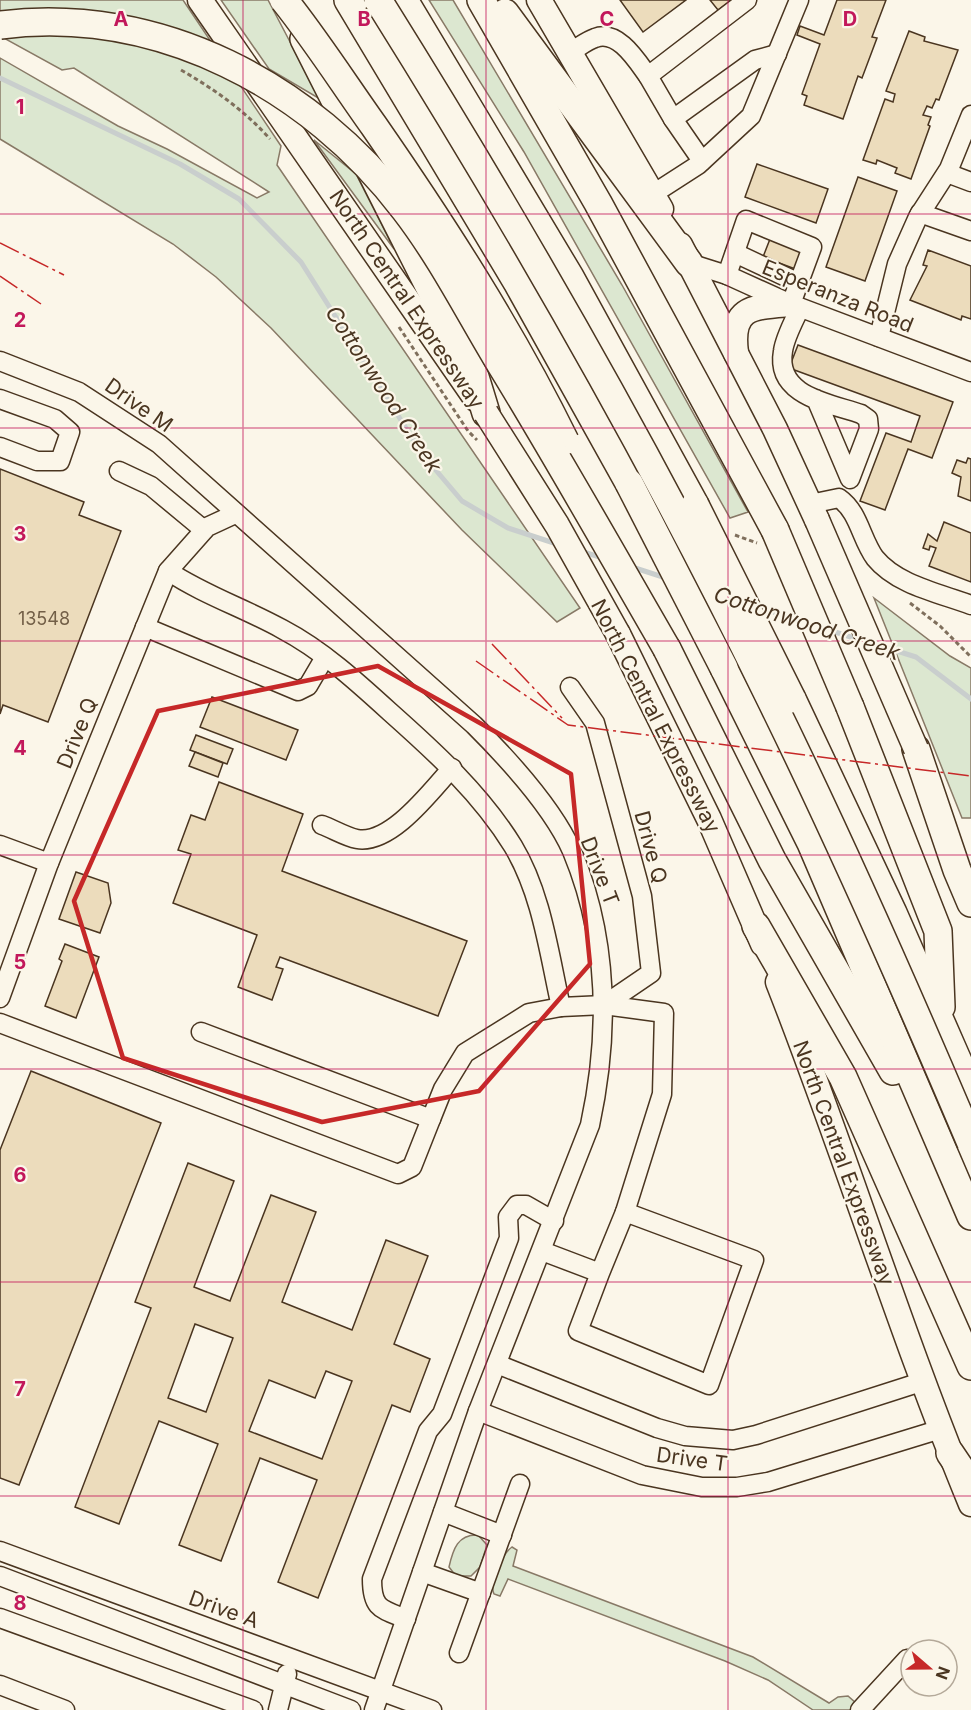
<svg xmlns="http://www.w3.org/2000/svg" width="971" height="1710" font-family="Inter,sans-serif">
	<rect width="100%" height="100%" fill="#fbf6e9"/>
	<g fill="#dce7d0" stroke="#887966" stroke-width="1.5">
		<polygon points="0,0 183,0 281,146 277,165 580,608 557,622 462,530 271,328 216,277 173,244 0,139 0,58 118,126 167,149 257,198 269,192 74,68 62,70 0,36"/>
		<polygon points="221,0 268,0 320,99 269,69"/>
		<polygon points="429,0 453,0 622,285 748,512 730,518 524,152"/>
		<polygon points="314,140 356,174 394,249"/>
		<polygon points="874,598 950,656 971,668 971,818 962,818"/>
		<path d="M 478,1535 L 487,1545 L 480,1567 L 471,1576 L 456,1576 L 449,1567 C 453,1549 458,1534 478,1535 Z"/>
		<path d="M 512,1547 L 517,1550 L 513,1566 L 753,1657 L 829,1703 L 838,1697 L 848,1696 L 857,1704 L 853,1710 L 813,1710 L 768,1680 L 725,1661 L 508,1579 L 500,1596 L 494,1594 C 489,1584 503,1553 512,1547 Z"/>
	</g>
	<g fill="none" stroke-linecap="round" stroke-linejoin="round">
		<g stroke="#c9cecd" stroke-width="5">
			<polyline points="0,78 180,164 239,199 301,262 423,455 462,501 508,528 560,545"/>
			<polyline points="580,551 603,558"/>
			<polyline points="632,567 669,579"/>
			<polyline points="758,607 803,622"/>
			<polyline points="826,629 860,640"/>
			<polyline points="881,646 916,657 971,699"/>
		</g>
	</g>
	<g fill="#ecdcbc" stroke="#4a3520" stroke-width="1.5" fill-rule="evenodd">
		<polygon points="620,0 686,0 643,32"/>
		<polygon points="710,0 732,0 718,10"/>
		<polygon points="837,0 886,0 872,37 877,38 862,78 858,76 843,119 804,105 807,96 802,94 820,44 797,35 800,26 824,35"/>
		<polygon points="909,31 925,37 924,41 958,50 939,100 936,99 932,108 927,106 923,115 931,117 928,125 930,126 911,179 895,173 897,168 877,160 876,164 863,160 885,99 893,102 895,94 886,91"/>
		<polygon points="757,164 828,189 816,223 745,197"/>
		<polygon points="858,177 897,191 865,281 826,267"/>
		<polygon points="770,239 805,252 798,270 763,257"/>
		<polygon points="928,250 971,266 971,319 962,316 961,320 910,300 927,266 923,265"/>
		<polygon points="798,345 953,402 932,458 908,449 885,510 860,501 886,433 911,442 920,416 789,368"/>
		<polygon points="968,458 971,459 971,501 958,496 961,477 952,473 957,460 966,463"/>
		<polygon points="0,469 84,502 79,515 121,531 48,722 3,705 0,714"/>
		<polygon points="944,522 971,533 971,582 929,566 936,548 930,546 929,550 923,548 928,534 937,541"/>
		<polygon points="212,697 298,730 286,760 200,727"/>
		<polygon points="196,735 233,749 227,764 190,750"/>
		<polygon points="195,752 223,763 218,777 189,766"/>
		<polygon points="219,782 303,814 282,871 467,941 438,1016 280,957 276,967 283,969 272,1000 238,987 257,935 173,903 191,854 178,850 191,815 205,820"/>
		<polygon points="76,872 108,883 111,903 100,933 59,919"/>
		<polygon points="65,944 99,957 76,1018 45,1006 62,961 59,959"/>
		<polygon points="31,1071 161,1123 19,1485 0,1478 0,1150"/>
		<path d="M 188,1163 L 234,1181 L 194,1287 L 230,1301 L 271,1195 L 316,1212 L 282,1302 L 352,1330 L 386,1240 L 428,1256 L 394,1344 L 430,1359 L 410,1412 L 392,1405 L 318,1598 L 278,1582 L 317,1480 L 260,1458 L 221,1561 L 179,1545 L 218,1444 L 159,1421 L 119,1524 L 75,1507 L 151,1308 L 135,1302 ZM 195,1324 L 233,1338 L 206,1412 L 168,1398 ZM 326,1371 L 352,1381 L 322,1459 L 249,1431 L 269,1380 L 315,1398 Z"/>
	</g>
	<g fill="none" stroke-linecap="round" stroke-linejoin="round">
		<defs>
			<g id="minor">
				<path d="M 570,52 C 578,48 586,41 595,38 C 618,29 637,61 648,76 L 747,0"/>
				<polyline points="648,76 673,119"/>
				<polyline points="702,161 673,119 755,60 777,54"/>
				<polyline points="947,173 971,182"/>
				<polyline points="653,194 698,165 751,116 799,0"/>
				<polyline points="920,213 971,231"/>
				<polyline points="735,253 799,283"/>
				<polyline points="689,263 727,275 791,304 971,372"/>
				<polyline points="727,275 746,220 812,247 791,304"/>
				<path d="M 800,308 C 794,321 785,337 783,351 C 775,396 829,403 861,414 L 868,419 L 869,429 L 850,479 L 816,399"/>
				<polyline points="879,337 897,264 918,217 949,169 971,115"/>
				<path d="M 0,361 L 79,392 L 159,444 L 474,725 C 507,758 553,808 572,851 C 609,940 610,1032 590,1125 L 478,1411 L 374,1710"/>
				<polyline points="0,399 55,419 70,432 60,461 37,461 0,447"/>
				<polyline points="119,471 151,486 204,530"/>
				<path d="M 810,504 L 839,498 C 859,512 861,539 875,558 C 897,585 939,593 971,605"/>
				<path d="M 168,571 C 204,595 244,608 282,629 C 322,650 356,681 390,712 C 435,752 481,794 513,846 C 542,894 549,954 561,1007 L 604,1005 L 664,1013 L 662,1094 L 625,1212"/>
				<polyline points="145,627 298,691 308,686 325,657"/>
				<polyline points="570,687 595,723 642,896 651,973 604,1005"/>
				<path d="M 322,825 C 333,829 346,837 357,839 C 391,845 431,791 452,768"/>
				<polyline points="0,845 49,863"/>
				<polyline points="0,998 49,863 168,571 207,527 235,514"/>
				<polyline points="0,1023 398,1174 412,1167 431,1119"/>
				<polyline points="201,1032 431,1119 443,1089 465,1053 529,1013 561,1007"/>
				<polyline points="542,1251 600,1273 578,1331 709,1385 754,1260 625,1212 600,1273"/>
				<polyline points="497,1364 657,1428 685,1436 733,1440 756,1435 921,1382"/>
				<polyline points="478,1411 642,1475 702,1487 737,1487 768,1482 941,1429"/>
				<polyline points="443,1512 502,1535"/>
				<polyline points="0,1551 432,1710"/>
				<polyline points="422,1572 481,1593"/>
				<polyline points="0,1576 351,1710"/>
				<polyline points="0,1618 253,1710"/>
				<path d="M 406,1619 C 381,1609 372,1609 372,1579 L 428,1431 L 442,1414 L 509,1238 L 508,1217 L 517,1205 L 526,1205 L 554,1221"/>
				<polyline points="459,1653 520,1484"/>
				<polyline points="0,1685 65,1710"/>
				<polyline points="278,1710 287,1674"/>
				<polyline points="860,1710 907,1659"/>
			</g>
			<g id="major">
				<polyline points="200,0 476,399"/>
				<polyline points="539,0 661,209"/>
				<polyline points="680,245 775,429 817,520"/>
				<path d="M 736,353 C 730,306 753,307 791,304"/>
				<polyline points="618,634 709,819 763,944"/>
				<path d="M 778,982 C 846,1155 900,1332 971,1504"/>
			</g>
			<g id="highway">
				<polyline points="348,0 517,282 629,483"/>
				<polyline points="404,0 570,277 695,505"/>
				<polyline points="481,0 598,203 775,530"/>
				<polyline points="505,13 689,263"/>
				<polyline points="304,39 475,377 486,413"/>
				<polyline points="667,649 772,860 893,1071"/>
				<polyline points="724,668 811,843 971,1216"/>
				<polyline points="792,699 893,913 971,1091"/>
				<polyline points="850,707 938,931 941,1007"/>
				<polyline points="916,749 957,870 971,903"/>
				<polyline points="756,926 843,1077 971,1366"/>
				<polyline points="950,1453 971,1484"/>
			</g>
		</defs>
		<use href="#minor" stroke="#4a3520" stroke-width="21"/>
		<use href="#major" stroke="#4a3520" stroke-width="27"/>
		<use href="#highway" stroke="#4a3520" stroke-width="30"/>
		<g stroke="#7f6f5c" stroke-width="3" stroke-dasharray="4.5 3" stroke-linecap="butt">
			<path d="M 181,70 C 214,89 244,110 270,139"/>
			<polyline points="399,327 468,431 477,440"/>
			<polyline points="735,535 757,543"/>
			<polyline points="910,603 940,626 971,657"/>
		</g>
		<use href="#minor" stroke="#fbf6e9" stroke-width="18"/>
		<use href="#major" stroke="#fbf6e9" stroke-width="24"/>
		<use href="#highway" stroke="#fbf6e9" stroke-width="27"/>
		<defs>
			<g id="major-bridge">
				<polyline points="486,413 557,525 618,634"/>
				<polyline points="817,520 916,749"/>
			</g>
			<g id="highway-bridge">
				<path d="M 284,0 C 316,40 344,84 374,126 C 444,227 511,331 565,441"/>
				<path d="M 378,0 C 519,225 652,456 768,694 C 841,842 907,992 971,1143"/>
				<path d="M 0,25 C 159,5 311,86 405,210 C 442,258 470,314 501,365 C 558,458 612,554 667,649"/>
				<polyline points="629,483 724,668"/>
				<polyline points="695,505 792,699"/>
				<polyline points="775,530 850,707"/>
			</g>
		</defs>
		<use href="#major-bridge" stroke="#4a3520" stroke-width="27" stroke-linecap="butt"/>
		<use href="#highway-bridge" stroke="#4a3520" stroke-width="30" stroke-linecap="butt"/>
		<use href="#major-bridge" stroke="#fbf6e9" stroke-width="24"/>
		<use href="#highway-bridge" stroke="#fbf6e9" stroke-width="27"/>
		<g stroke="#c62828" stroke-width="1.5" stroke-dasharray="21 4.5 3 4.5" stroke-linecap="butt">
			<polyline points="0,243 64,275"/>
			<polyline points="0,276 41,304"/>
			<polyline points="492,644 562,718"/>
			<polyline points="476,661 568,725 971,776"/>
		</g>
	</g>
	<path fill="none" stroke="#c62828" stroke-width="4.5" stroke-linejoin="round" d="M 378,666 L 571,774 L 590,964 L 479,1091 L 322,1122 L 123,1058 L 74,901 L 158,711 Z"/>
	<path fill="none" stroke="#c2185b" stroke-width="1.5" stroke-opacity="0.55" d="M 243,0 L 243,1710M 486,0 L 486,1710M 728,0 L 728,1710M 0,214 L 971,214M 0,428 L 971,428M 0,641 L 971,641M 0,855 L 971,855M 0,1069 L 971,1069M 0,1282 L 971,1282M 0,1496 L 971,1496"/>
	<g text-anchor="middle" dominant-baseline="central" stroke-width="4.5" stroke-linejoin="round" paint-order="stroke">
		<g font-size="18" fill="#725f47">
			<text x="44" y="618">13548</text>
		</g>
		<g font-size="21" fill="#4a3520" stroke="#fbf6e9">
			<text transform="translate(838 296) rotate(22)">Esperanza Road</text>
			<text transform="translate(407 299) rotate(56)">North Central Expressway</text>
			<text transform="translate(139 405) rotate(35)">Drive M</text>
			<text transform="translate(656 716) rotate(63)">North Central Expressway</text>
			<text transform="translate(77 733) rotate(-68)">Drive Q</text>
			<text transform="translate(651 847) rotate(75)">Drive Q</text>
			<text transform="translate(600 871) rotate(69)">Drive T</text>
			<text transform="translate(844 1163) rotate(70)">North Central Expressway</text>
			<text transform="translate(692 1459) rotate(8)">Drive T</text>
			<text transform="translate(224 1609) rotate(20)">Drive A</text>
		</g>
		<g font-size="22" font-style="italic" fill="#4a3520" stroke="#fbf6e9">
			<text transform="translate(384 389) rotate(57)">Cottonwood Creek</text>
			<text transform="translate(807 623) rotate(18)">Cottonwood Creek</text>
		</g>
	</g>
	<g font-size="20" text-anchor="middle" font-weight="bold" fill="#c2185b" stroke="#fbf6e9" stroke-width="4.5" stroke-linejoin="round" paint-order="stroke">
		<text x="121" y="26">A</text>
		<text x="364" y="26">B</text>
		<text x="607" y="26">C</text>
		<text x="850" y="26">D</text>
		<text x="20" y="114">1</text>
		<text x="20" y="327">2</text>
		<text x="20" y="541">3</text>
		<text x="20" y="755">4</text>
		<text x="20" y="969">5</text>
		<text x="20" y="1182">6</text>
		<text x="20" y="1396">7</text>
		<text x="20" y="1610">8</text>
	</g>
	<g transform="translate(929 1668) rotate(110)"><circle r="28" fill="#fbf6e9" stroke="#b4a999" stroke-width="1.5"/>
	<path d="M0-4.5L10 22L0 15L-10 22Z" fill="#c62828"/>
	<text y="-9" font-size="16" font-weight="bold" text-anchor="middle" fill="#4a3520">N</text>
	</g>
</svg>
